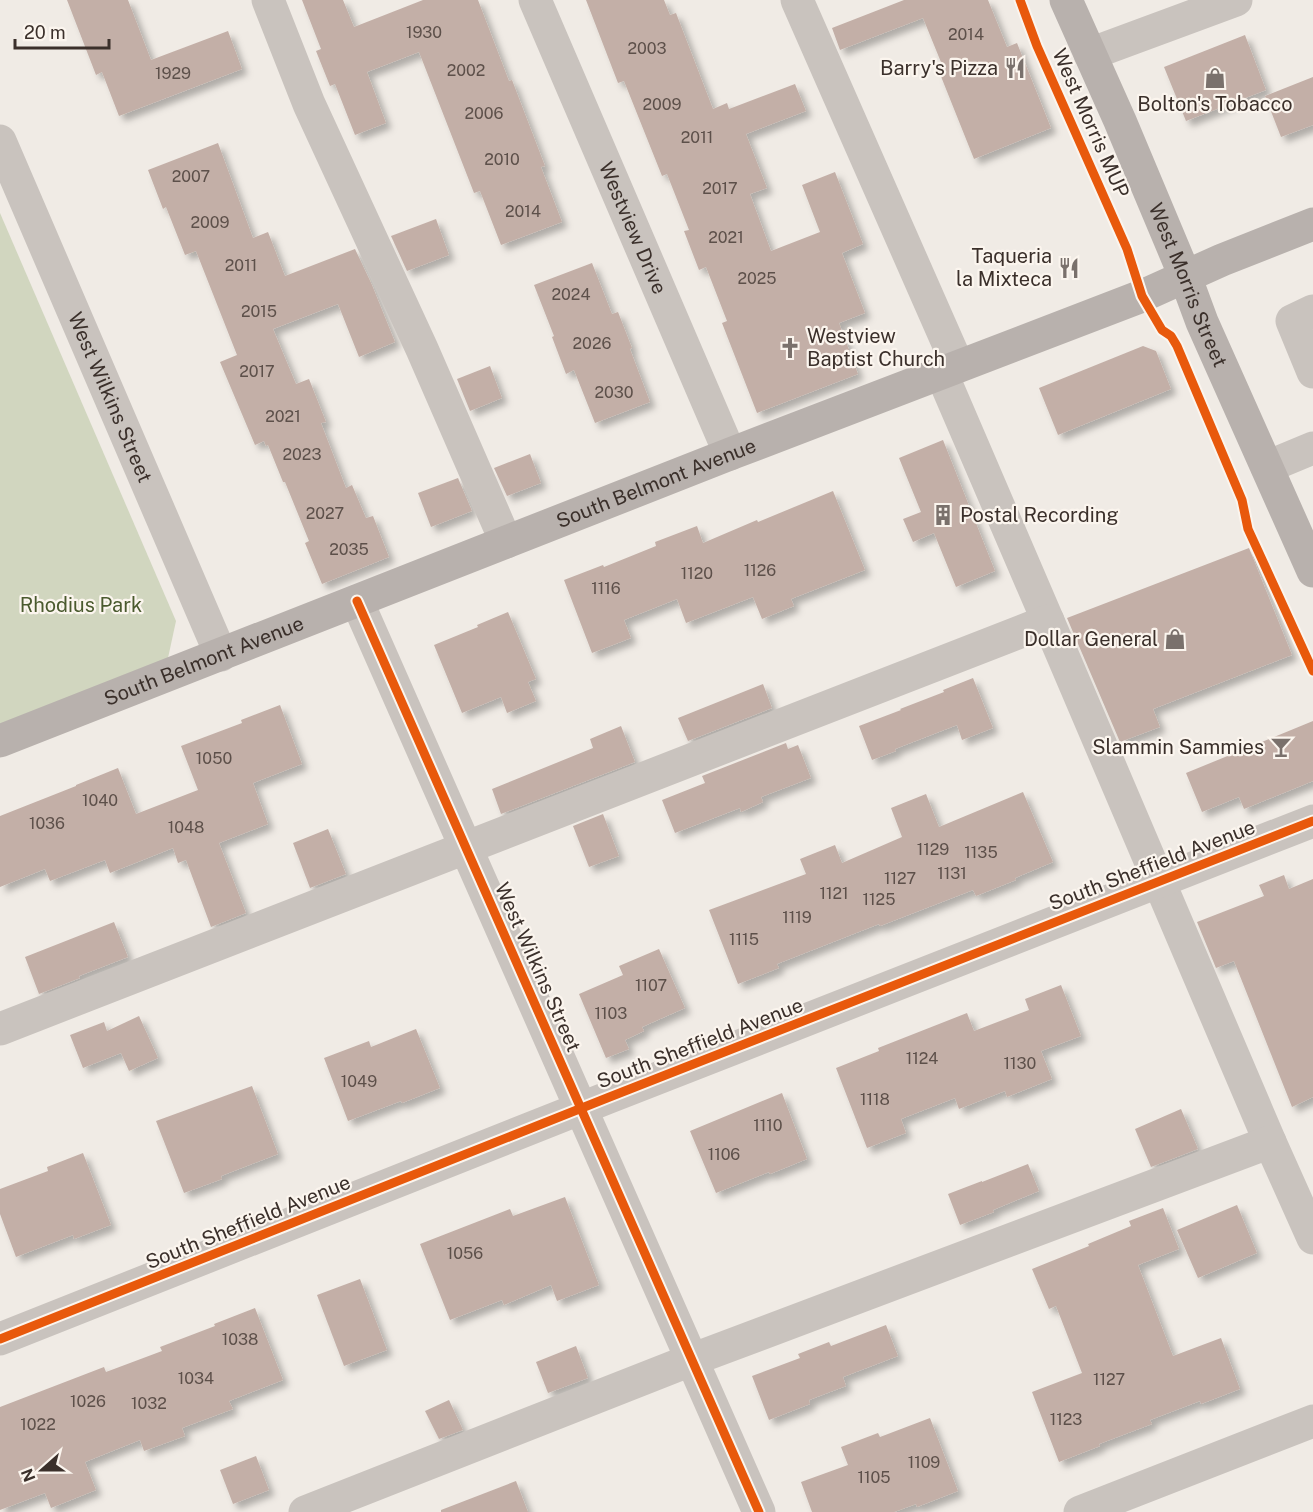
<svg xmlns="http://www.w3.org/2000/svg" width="1313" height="1512" font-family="'Public Sans',sans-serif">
	<defs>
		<filter id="shadow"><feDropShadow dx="5.5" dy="5.5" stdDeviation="3" flood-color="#0004"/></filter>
	</defs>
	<rect width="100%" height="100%" fill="#f0ebe5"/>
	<polygon fill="#d1d6bf" points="0,213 176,621 168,658 0,724"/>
	<g fill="#c3afa7" filter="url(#shadow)">
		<polygon points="67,0 128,0 151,60 228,31 242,69 119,116 102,72 96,75"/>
		<polygon points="302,0 343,0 354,27 423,0 478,0 509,81 512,80 545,166 541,167 562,222 501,245 480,191 474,193 419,52 367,72 386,123 355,135 335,84 330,86 316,51 321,49"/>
		<polygon points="586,0 664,0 670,15 676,13 713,109 727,103 729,109 795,84 806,111 746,134 767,188 750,194 771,251 820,232 802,185 835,172 863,244 842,253 865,313 839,323 858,374 757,413 722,323 727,321 706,267 699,270 684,231 689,230 667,174 662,176 624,81 618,83"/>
		<polygon points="904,0 988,0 1007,47 1017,43 1051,128 974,159 940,74 945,72 923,18 840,50 832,28"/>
		<polygon points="1245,35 1266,90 1186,121 1164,67"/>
		<polygon points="1313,77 1313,125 1281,137 1265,96"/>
		<polygon points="218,143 253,238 268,232 285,276 355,249 372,285 395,342 359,357 338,304 273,329 296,384 309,379 326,422 321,423 346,488 352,485 366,518 373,516 389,557 322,584 305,543 309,541 285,482 283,482 268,445 266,446 264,441 255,445 220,362 237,355 196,251 185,255 166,207 163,209 148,170"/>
		<polygon points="436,219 449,255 407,271 391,236"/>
		<polygon points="592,263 612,314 618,312 632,348 630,349 650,402 595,423 574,370 566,374 552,337 554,336 534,285"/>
		<polygon points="1143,346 1156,351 1171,389 1058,435 1039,388"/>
		<polygon points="490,366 502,398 470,411 457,379"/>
		<polygon points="943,440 995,571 956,587 934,533 913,542 903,519 921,512 899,458"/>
		<polygon points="530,454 541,483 507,496 494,468"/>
		<polygon points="458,478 472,511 431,527 418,493"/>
		<polygon points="833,491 865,570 791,599 794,606 762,619 753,597 686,623 677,599 624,620 631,638 592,653 564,580 603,565 604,567 656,546 655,542 697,526 703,543 757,520 758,522"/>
		<polygon points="1249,548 1292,655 1153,709 1160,727 1120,742 1067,618"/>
		<polygon points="508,612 536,679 528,682 536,701 507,713 501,697 462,713 434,645 478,627 477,625"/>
		<polygon points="973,678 993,728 962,740 957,725 895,749 896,751 872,760 859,726 901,710 900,709 944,692 943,690"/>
		<polygon points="763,684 772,708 688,741 678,718"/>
		<polygon points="280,705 302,764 253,783 268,824 219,843 246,913 211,927 186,860 178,863 173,848 110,873 105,860 50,881 45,869 0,887 0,816 76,786 76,785 118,768 136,814 198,790 181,746 242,723 241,720"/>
		<polygon points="1313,721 1313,781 1244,809 1239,797 1202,812 1186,773"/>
		<polygon points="621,726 635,762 501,814 492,789 593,748 590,739"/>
		<polygon points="786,743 788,749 798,745 811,778 761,797 763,802 741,812 740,808 675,833 662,800 705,783 702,776"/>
		<polygon points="1023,792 1053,862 1015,878 1016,880 976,896 973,890 880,926 879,924 777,964 779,968 738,984 709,910 806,874 800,859 835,845 842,863 902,837 891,808 926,794 939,827"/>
		<polygon points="603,814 619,856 589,867 573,826"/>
		<polygon points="328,829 346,874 310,888 293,843"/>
		<polygon points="1284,875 1289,889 1313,879 1313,1097 1292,1107 1234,961 1216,968 1197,922 1264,896 1259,885"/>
		<polygon points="114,922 128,957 79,976 80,978 39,994 25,957"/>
		<polygon points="659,949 685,1008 642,1027 644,1031 625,1040 629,1049 606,1058 579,994 623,975 619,966"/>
		<polygon points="1061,985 1081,1036 1041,1051 1052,1079 1007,1097 1005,1091 959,1109 955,1098 901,1119 906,1133 867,1148 836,1068 879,1051 878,1048 967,1013 974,1031 1029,1010 1025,999"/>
		<polygon points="139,1016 158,1058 129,1071 121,1053 83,1068 70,1035 104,1022 107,1031"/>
		<polygon points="416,1029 440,1088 402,1103 401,1101 348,1121 324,1058 369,1041 371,1047"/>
		<polygon points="252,1086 278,1154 221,1176 222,1179 184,1193 156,1121"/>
		<polygon points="782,1093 807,1159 770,1174 769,1172 716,1193 690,1131"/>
		<polygon points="1181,1109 1198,1149 1151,1167 1135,1129"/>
		<polygon points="83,1153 111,1225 74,1239 73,1235 16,1257 0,1214 0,1189 48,1171 47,1167"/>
		<polygon points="1028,1164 1039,1191 993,1210 994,1212 960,1225 948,1194 982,1181 982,1182"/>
		<polygon points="565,1197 599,1285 557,1301 551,1285 504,1305 502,1300 450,1320 420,1244 510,1209 513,1216"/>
		<polygon points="1237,1205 1257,1253 1198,1278 1177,1230"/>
		<polygon points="1163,1208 1179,1249 1138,1265 1173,1356 1221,1338 1240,1389 1201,1404 1200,1401 1150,1420 1152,1424 1099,1444 1100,1446 1059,1462 1032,1392 1082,1373 1056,1306 1049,1309 1032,1269 1089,1246 1088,1244 1131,1226 1129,1221"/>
		<polygon points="360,1279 387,1350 344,1366 317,1295"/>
		<polygon points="255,1308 283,1380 229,1401 233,1409 182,1428 185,1436 144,1451 140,1440 85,1462 96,1490 51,1508 45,1493 0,1510 0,1407 104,1367 106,1372 162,1351 160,1347 215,1326 214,1324"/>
		<polygon points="886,1325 898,1356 843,1377 846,1386 809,1400 810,1404 769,1420 752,1376 800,1358 798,1354 829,1342 831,1346"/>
		<polygon points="576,1346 588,1378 548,1393 536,1362"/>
		<polygon points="449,1400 463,1430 439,1439 425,1411"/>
		<polygon points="930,1418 958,1491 917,1507 916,1504 894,1512 812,1512 801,1482 848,1465 841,1447 878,1433 880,1437"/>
		<polygon points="256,1456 269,1490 233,1504 220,1470"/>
		<polygon points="516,1481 528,1512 441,1512 441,1510"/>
	</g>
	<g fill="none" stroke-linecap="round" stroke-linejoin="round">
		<g stroke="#c9c3be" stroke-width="33">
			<polyline points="268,0 309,104 422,349 506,542"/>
			<path id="s1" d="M 535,0 L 730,454"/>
			<polyline points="797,0 958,366"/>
			<polyline points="1090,54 1236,0"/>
			<path id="s2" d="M 0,141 L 221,655"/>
			<polyline points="1313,311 1292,321 1313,372"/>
			<polyline points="941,372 1048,621"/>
			<polyline points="1267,467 1313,448"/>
			<polyline points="357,601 759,1512"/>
			<polyline points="0,1029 1048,621 1270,1142"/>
			<polyline points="0,1339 607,1098 1313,821"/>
			<polyline points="305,1512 691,1360 1270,1142 1313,1238"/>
			<polyline points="1080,1512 1313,1421"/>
		</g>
		<g stroke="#b8b1ad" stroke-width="33">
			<path id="s3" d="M 1066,0 L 1120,121 L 1185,276 L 1202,322 L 1313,571"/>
			<path id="s4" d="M 0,741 L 730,454 L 1142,296 L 1222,260 L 1313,224"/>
		</g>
		<defs>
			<g id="cycleway">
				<polyline points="1020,0 1037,46 1127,249 1142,296 1162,330 1171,336 1177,346 1242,500 1248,529 1313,671"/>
				<polyline points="357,601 759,1512"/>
				<polyline points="0,1339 607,1098 1313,821"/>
			</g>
		</defs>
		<use href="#cycleway" stroke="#fbf5ee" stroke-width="13"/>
		<use href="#cycleway" stroke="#e8590c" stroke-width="9"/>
	</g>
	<defs>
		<symbol id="restaurant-bare" viewBox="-9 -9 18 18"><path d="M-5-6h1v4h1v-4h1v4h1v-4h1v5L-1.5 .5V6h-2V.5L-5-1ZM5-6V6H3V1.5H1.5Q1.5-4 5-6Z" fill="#7a716c" stroke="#fbf5ee" stroke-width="2.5" paint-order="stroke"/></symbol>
		<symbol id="shop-bare" viewBox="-9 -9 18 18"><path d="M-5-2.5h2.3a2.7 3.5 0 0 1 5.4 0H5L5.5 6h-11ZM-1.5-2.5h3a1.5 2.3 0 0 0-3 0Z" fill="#7a716c" stroke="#fbf5ee" stroke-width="2.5" paint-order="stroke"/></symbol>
		<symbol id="church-bare" viewBox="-9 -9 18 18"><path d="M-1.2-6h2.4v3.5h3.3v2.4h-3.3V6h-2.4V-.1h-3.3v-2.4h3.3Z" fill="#7a716c" stroke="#fbf5ee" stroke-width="2.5" paint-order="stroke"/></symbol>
		<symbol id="building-bare" viewBox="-9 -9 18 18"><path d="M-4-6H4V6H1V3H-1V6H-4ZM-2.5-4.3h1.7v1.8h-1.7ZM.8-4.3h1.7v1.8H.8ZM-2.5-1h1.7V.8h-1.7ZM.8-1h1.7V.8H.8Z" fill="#7a716c" stroke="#fbf5ee" stroke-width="2.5" paint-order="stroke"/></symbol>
		<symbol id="bar-bare" viewBox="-9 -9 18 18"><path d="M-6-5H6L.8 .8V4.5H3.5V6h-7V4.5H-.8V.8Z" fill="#7a716c" stroke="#fbf5ee" stroke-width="2.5" paint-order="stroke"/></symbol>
	</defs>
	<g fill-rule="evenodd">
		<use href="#restaurant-bare" x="1000" y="53" width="30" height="30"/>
		<use href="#shop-bare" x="1200" y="63" width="30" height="30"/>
		<use href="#restaurant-bare" x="1054" y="253" width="30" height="30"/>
		<use href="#church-bare" x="775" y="333" width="30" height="30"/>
		<use href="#building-bare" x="928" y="500" width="30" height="30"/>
		<use href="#shop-bare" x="1160" y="624" width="30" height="30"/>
		<use href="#bar-bare" x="1266" y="732" width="30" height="30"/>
	</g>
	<g text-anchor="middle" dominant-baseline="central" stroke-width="4.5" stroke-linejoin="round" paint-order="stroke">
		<g font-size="16" fill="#5d504a">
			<text x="424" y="32">1930</text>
			<text x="966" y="34">2014</text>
			<text x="647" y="48">2003</text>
			<text x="466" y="70">2002</text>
			<text x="173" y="73">1929</text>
			<text x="662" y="104">2009</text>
			<text x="484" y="113">2006</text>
			<text x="697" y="137">2011</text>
			<text x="502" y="159">2010</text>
			<text x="191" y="176">2007</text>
			<text x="720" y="188">2017</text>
			<text x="523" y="211">2014</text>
			<text x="210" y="222">2009</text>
			<text x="726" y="237">2021</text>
			<text x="241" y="265">2011</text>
			<text x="757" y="278">2025</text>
			<text x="571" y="294">2024</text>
			<text x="259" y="311">2015</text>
			<text x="592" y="343">2026</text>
			<text x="257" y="371">2017</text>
			<text x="614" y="392">2030</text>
			<text x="283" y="416">2021</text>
			<text x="302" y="454">2023</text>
			<text x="325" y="513">2027</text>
			<text x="349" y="549">2035</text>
			<text x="760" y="570">1126</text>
			<text x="697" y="573">1120</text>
			<text x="606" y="588">1116</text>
			<text x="214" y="758">1050</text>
			<text x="100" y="800">1040</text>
			<text x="47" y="823">1036</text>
			<text x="186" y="827">1048</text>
			<text x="933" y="849">1129</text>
			<text x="981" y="852">1135</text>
			<text x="952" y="873">1131</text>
			<text x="900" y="878">1127</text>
			<text x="834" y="893">1121</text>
			<text x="879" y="899">1125</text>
			<text x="797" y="917">1119</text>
			<text x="744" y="939">1115</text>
			<text x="651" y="985">1107</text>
			<text x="611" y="1013">1103</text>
			<text x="922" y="1058">1124</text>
			<text x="1020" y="1063">1130</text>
			<text x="359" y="1081">1049</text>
			<text x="875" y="1099">1118</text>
			<text x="768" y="1125">1110</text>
			<text x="724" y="1154">1106</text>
			<text x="465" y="1253">1056</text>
			<text x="240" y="1339">1038</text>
			<text x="196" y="1378">1034</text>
			<text x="1109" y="1379">1127</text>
			<text x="88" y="1401">1026</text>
			<text x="149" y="1403">1032</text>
			<text x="1066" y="1419">1123</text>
			<text x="38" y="1424">1022</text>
			<text x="924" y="1462">1109</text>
			<text x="874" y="1477">1105</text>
		</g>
		<g font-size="20" fill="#3b302b" stroke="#fbf5ee" text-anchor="end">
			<text x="998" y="68">Barry's Pizza</text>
			<text x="1215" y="104" text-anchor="middle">Bolton's Tobacco</text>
			<text x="1052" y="256">Taqueria<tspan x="1052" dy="23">la Mixteca</tspan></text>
			<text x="807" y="336" text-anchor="start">Westview<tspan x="807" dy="23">Baptist Church</tspan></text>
			<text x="960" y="515" text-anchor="start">Postal Recording</text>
			<text x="1158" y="639">Dollar General</text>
			<text x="1264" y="747">Slammin Sammies</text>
		</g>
		<g font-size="20" fill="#3b302b" stroke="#fbf5ee">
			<text transform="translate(1091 123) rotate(66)">West Morris MUP</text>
			<text stroke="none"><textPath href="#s1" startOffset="248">Westview Drive</textPath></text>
			<text stroke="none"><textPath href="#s3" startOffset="310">West Morris Street</textPath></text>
			<text stroke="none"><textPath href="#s2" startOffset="279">West Wilkins Street</textPath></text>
			<text stroke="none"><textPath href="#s4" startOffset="705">South Belmont Avenue</textPath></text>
			<text stroke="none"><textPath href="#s4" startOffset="219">South Belmont Avenue</textPath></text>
			<text transform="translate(1152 865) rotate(-21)">South Sheffield Avenue</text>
			<text transform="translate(538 967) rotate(66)">West Wilkins Street</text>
			<text transform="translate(700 1043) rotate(-21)">South Sheffield Avenue</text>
			<text transform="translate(248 1222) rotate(-22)">South Sheffield Avenue</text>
		</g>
		<g font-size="20" fill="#4a5a2e" stroke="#fbf5ee">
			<text x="81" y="605">Rhodius Park</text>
		</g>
	</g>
	<g transform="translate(42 1470) rotate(249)" stroke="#fbf5ee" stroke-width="4.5" paint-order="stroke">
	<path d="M0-4.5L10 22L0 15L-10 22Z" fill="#3b302b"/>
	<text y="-9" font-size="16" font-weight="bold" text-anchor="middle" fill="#3b302b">N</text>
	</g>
	<path d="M15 39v9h94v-9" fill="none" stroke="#3b302b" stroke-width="3"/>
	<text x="24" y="39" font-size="18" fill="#3b302b" stroke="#fbf5ee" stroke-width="4.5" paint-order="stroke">20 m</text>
</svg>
